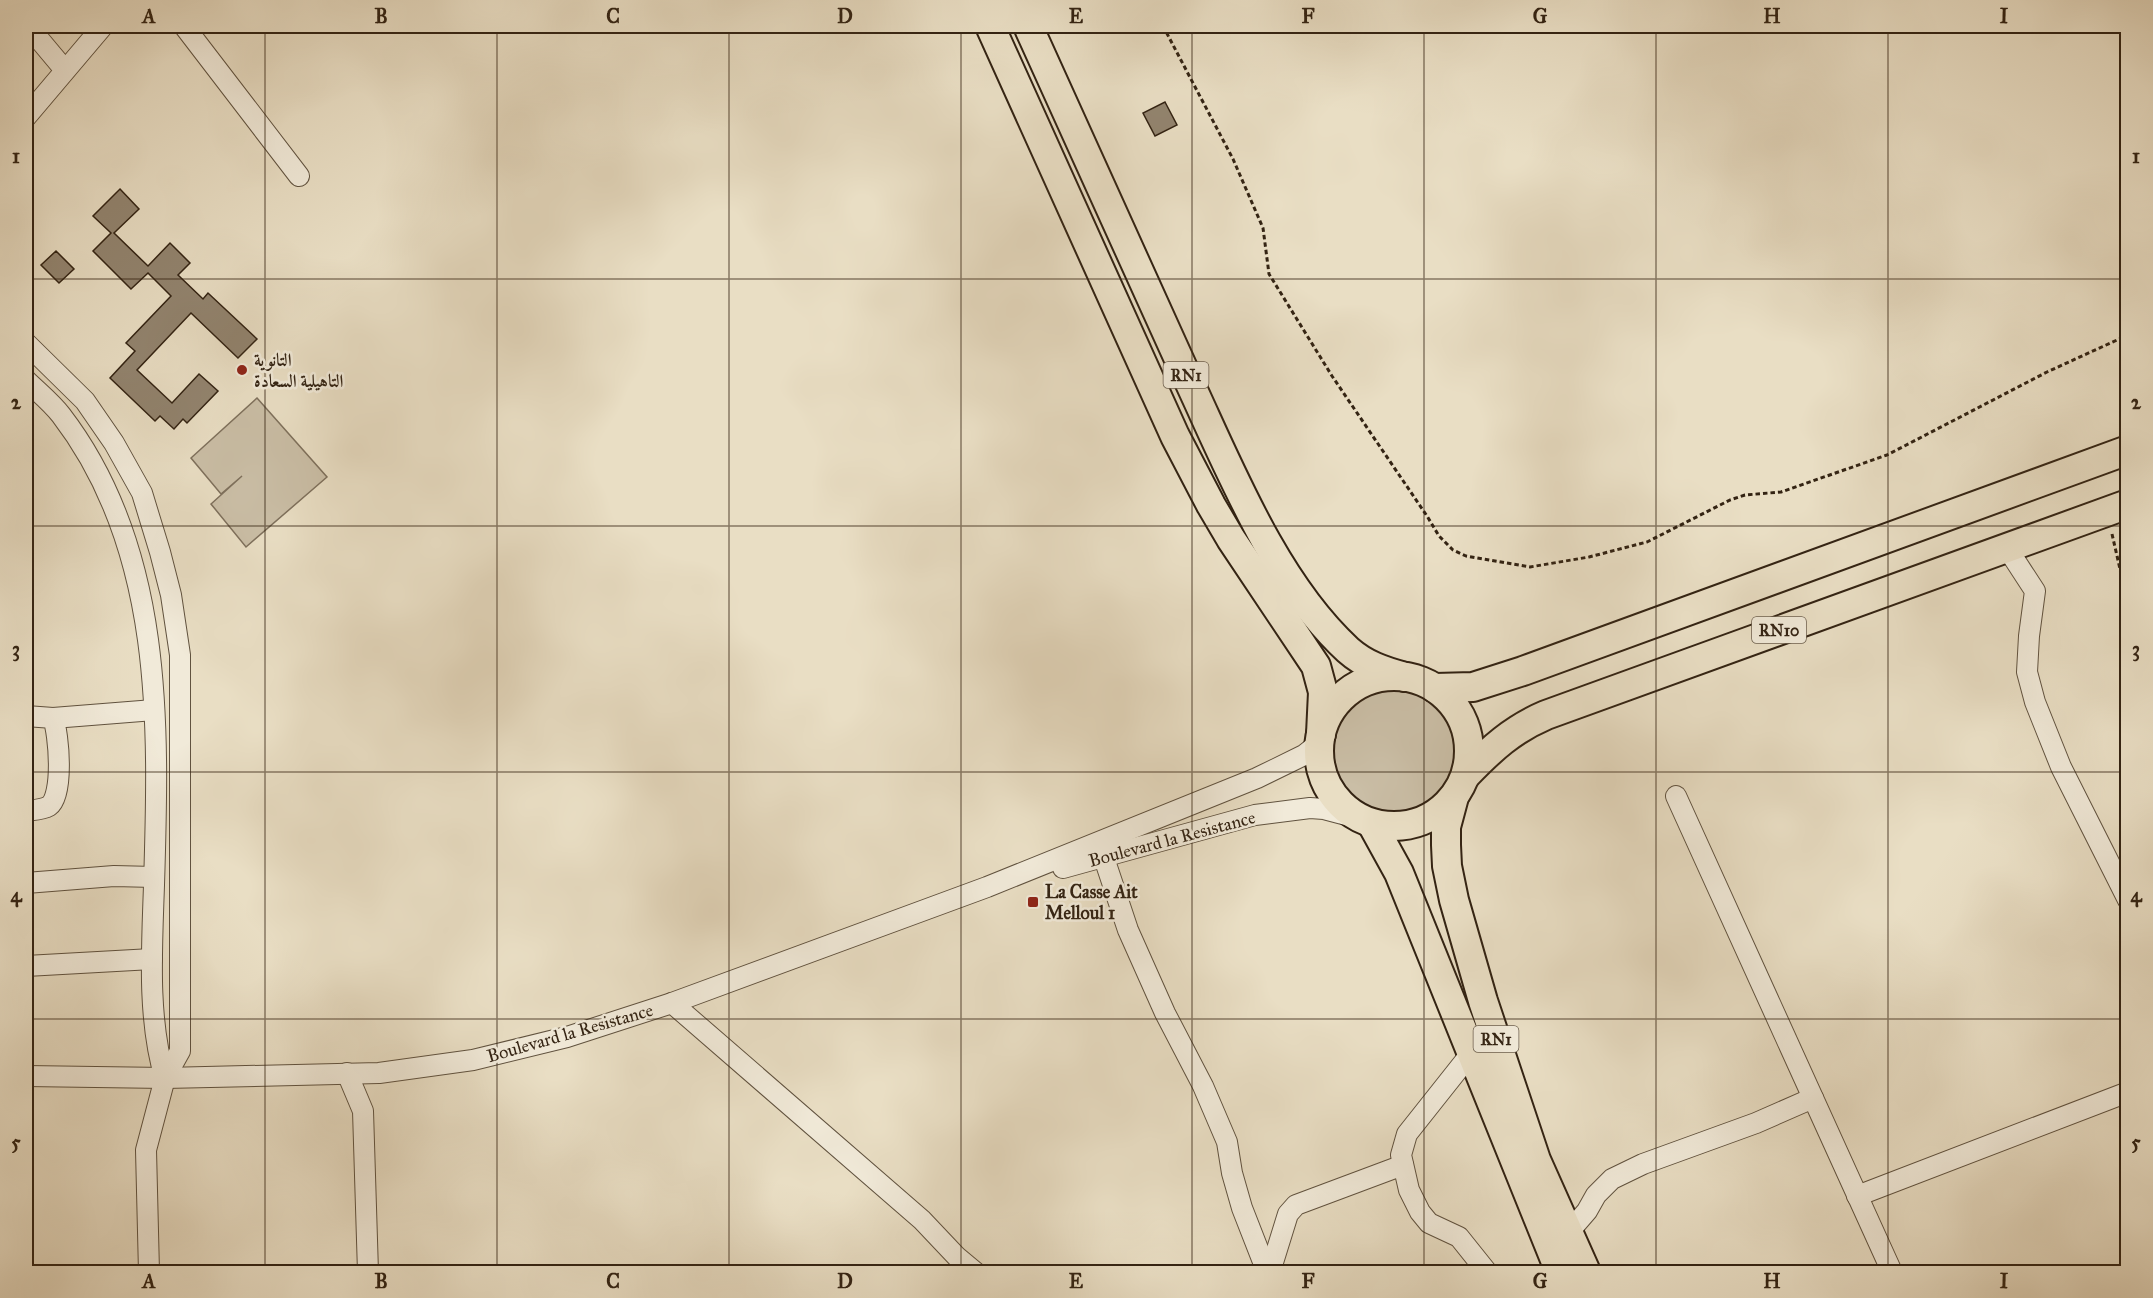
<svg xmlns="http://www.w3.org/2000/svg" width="2153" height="1298" font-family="'IM FELL Great Primer',Amiri,serif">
	<rect width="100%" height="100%" fill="#e9dec4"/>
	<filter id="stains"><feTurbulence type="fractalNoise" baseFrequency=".00333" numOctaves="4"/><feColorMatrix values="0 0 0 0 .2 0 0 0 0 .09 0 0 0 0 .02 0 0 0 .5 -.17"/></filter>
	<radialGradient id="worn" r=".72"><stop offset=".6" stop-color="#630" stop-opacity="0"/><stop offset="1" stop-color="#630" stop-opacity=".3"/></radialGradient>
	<g fill="#cabea6" stroke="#7e705c" stroke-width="1.5">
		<polygon points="257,398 327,477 246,547 211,504 242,476 221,494 191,458"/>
		<circle cx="1394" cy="751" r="66"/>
	</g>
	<g fill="#92846f" stroke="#332313" stroke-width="1.5">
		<polygon points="1165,102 1177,125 1155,136 1143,113"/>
		<polygon points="120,189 139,209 114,233 148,266 170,243 190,263 178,275 203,299 208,293 257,339 238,358 191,313 137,370 172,403 199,374 218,391 187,423 183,419 174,429 160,416 155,421 110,378 135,351 126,343 171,296 148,273 131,289 93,251 111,233 93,216"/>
		<polygon points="56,251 74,269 59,283 41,265"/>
	</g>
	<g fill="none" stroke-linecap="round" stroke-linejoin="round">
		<defs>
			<g id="minor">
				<polyline points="28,26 64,69"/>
				<polyline points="184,26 299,176"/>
				<polyline points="26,117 103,26"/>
				<polyline points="26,343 85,401 114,443 142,493 160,552 171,595 180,655 180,1051 165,1078 146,1150 149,1272"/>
				<path d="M 26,380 C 37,391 51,402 61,415 C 164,549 159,724 154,885 C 152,947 147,1018 165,1078"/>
				<polyline points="2007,548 2035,591 2029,636 2027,672 2035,702 2061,767 2128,900"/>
				<path d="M 26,716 L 53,718 C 59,734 64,795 49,806 C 42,810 33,810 26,811"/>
				<polyline points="53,718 154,710"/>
				<polyline points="1676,796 1892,1272"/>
				<polyline points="1104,858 1128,930 1165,1013 1203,1086 1227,1142 1232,1173 1242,1208 1267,1272"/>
				<polyline points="1063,868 1255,815 1310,808 1324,809 1358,818"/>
				<polyline points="26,883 114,876 154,877"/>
				<polyline points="26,966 152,959"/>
				<polyline points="672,1003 922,1220 957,1257 975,1272"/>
				<polyline points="1472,1052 1407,1134 1401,1155 1409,1190 1420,1212 1429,1223 1459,1237 1487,1272"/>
				<polyline points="347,1073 363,1111 368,1272"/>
				<polyline points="26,1076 165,1078 379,1073 473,1060 567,1037 672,1003 987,887 1257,778 1304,755 1319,743"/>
				<polyline points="1857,1196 2128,1092"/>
				<polyline points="1568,1233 1587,1211 1596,1195 1612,1179 1643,1164 1756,1123 1813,1098"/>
				<polyline points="1270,1272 1288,1214 1296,1205 1403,1165"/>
			</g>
			<g id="highway">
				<polyline points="990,26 1175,436 1211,505 1231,539 1316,666 1323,692 1321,734"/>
				<path d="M 1028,26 C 1081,143 1134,260 1187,377 C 1229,467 1274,582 1348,650 C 1365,665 1383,671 1405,677"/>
				<circle cx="1394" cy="751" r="75"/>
				<polyline points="1435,688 1473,687 1523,671 2128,450"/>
				<path d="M 1466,775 C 1491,749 1513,729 1546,715 L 2128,504"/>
				<polyline points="1454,797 1446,827 1446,845 1447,866 1454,900 1483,1001 1536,1160 1586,1272"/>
				<polyline points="1372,824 1399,873 1560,1272"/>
			</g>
		</defs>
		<use href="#minor" stroke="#60523f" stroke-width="22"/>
		<use href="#highway" stroke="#332313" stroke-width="32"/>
		<g stroke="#332313" stroke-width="3" stroke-dasharray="4.5 3" stroke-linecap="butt">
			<polyline points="1163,26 1233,159 1263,228 1269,274 1332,376 1427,516 1439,536 1453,550 1466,556 1530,567 1589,557 1647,542 1730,500 1745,495 1781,492 1887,455 2047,372 2128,335"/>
			<polyline points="2112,534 2128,604"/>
		</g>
		<use href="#minor" stroke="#f1ead9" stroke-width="20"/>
		<use href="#highway" stroke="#e9dec4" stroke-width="28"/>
	</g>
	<path fill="none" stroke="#332313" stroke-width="1.5" stroke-opacity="0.55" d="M 265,26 L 265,1272M 497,26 L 497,1272M 729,26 L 729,1272M 961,26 L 961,1272M 1192,26 L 1192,1272M 1424,26 L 1424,1272M 1656,26 L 1656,1272M 1888,26 L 1888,1272M 26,279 L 2128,279M 26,526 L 2128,526M 26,772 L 2128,772M 26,1019 L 2128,1019"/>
	<g fill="#8f2418" stroke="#f1ead9" stroke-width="2">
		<circle cx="242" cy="370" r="6"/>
		<rect x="1027" y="896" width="12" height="12" rx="3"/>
	</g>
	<g text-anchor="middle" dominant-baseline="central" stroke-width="5" stroke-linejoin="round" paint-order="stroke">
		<g fill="#f1ead9" stroke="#6c5f4e" stroke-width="1.5">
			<rect x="1163.5" y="362" width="45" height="26" rx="4.5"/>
			<rect x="1752" y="617" width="54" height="26" rx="4.5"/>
			<rect x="1473.5" y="1026" width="45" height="26" rx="4.5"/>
		</g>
		<g font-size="16" font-weight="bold" fill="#332313">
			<text x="1186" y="375">RN1</text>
			<text x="1779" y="630">RN10</text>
			<text x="1496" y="1039">RN1</text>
		</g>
		<g font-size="18" font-weight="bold" fill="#332313" stroke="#f1ead9" text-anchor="start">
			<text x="254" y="360">التانوية<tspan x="254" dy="21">التاهيلية السعادة</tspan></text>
			<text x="1045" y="892">La Casse Ait<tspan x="1045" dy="21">Melloul 1</tspan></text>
		</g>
		<g font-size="18" fill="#332313" stroke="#f1ead9">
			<text transform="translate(1172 839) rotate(-15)">Boulevard la Resistance</text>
			<text transform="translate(570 1033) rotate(-16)">Boulevard la Resistance</text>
		</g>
	</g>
	<rect width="2153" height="1298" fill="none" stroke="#e9dec4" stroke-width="66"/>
	<rect x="33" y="33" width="2087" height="1232" fill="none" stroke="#332313" stroke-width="2"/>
	<g font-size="20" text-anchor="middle" font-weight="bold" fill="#332313">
		<text x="149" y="23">A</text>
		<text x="381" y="23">B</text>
		<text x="613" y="23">C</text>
		<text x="845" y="23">D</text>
		<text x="1076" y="23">E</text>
		<text x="1308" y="23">F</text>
		<text x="1540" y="23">G</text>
		<text x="1772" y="23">H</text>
		<text x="2004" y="23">I</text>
		<text x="16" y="163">1</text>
		<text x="2136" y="163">1</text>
		<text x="16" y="409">2</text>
		<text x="2136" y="409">2</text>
		<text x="16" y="656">3</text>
		<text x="2136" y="656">3</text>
		<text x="16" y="902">4</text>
		<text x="2136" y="902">4</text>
		<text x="16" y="1149">5</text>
		<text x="2136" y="1149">5</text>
		<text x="149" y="1288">A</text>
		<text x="381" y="1288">B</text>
		<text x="613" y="1288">C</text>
		<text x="845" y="1288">D</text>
		<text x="1076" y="1288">E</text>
		<text x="1308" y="1288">F</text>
		<text x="1540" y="1288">G</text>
		<text x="1772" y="1288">H</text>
		<text x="2004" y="1288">I</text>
	</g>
	<rect width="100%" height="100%" filter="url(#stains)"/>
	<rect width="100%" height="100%" fill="url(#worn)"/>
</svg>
